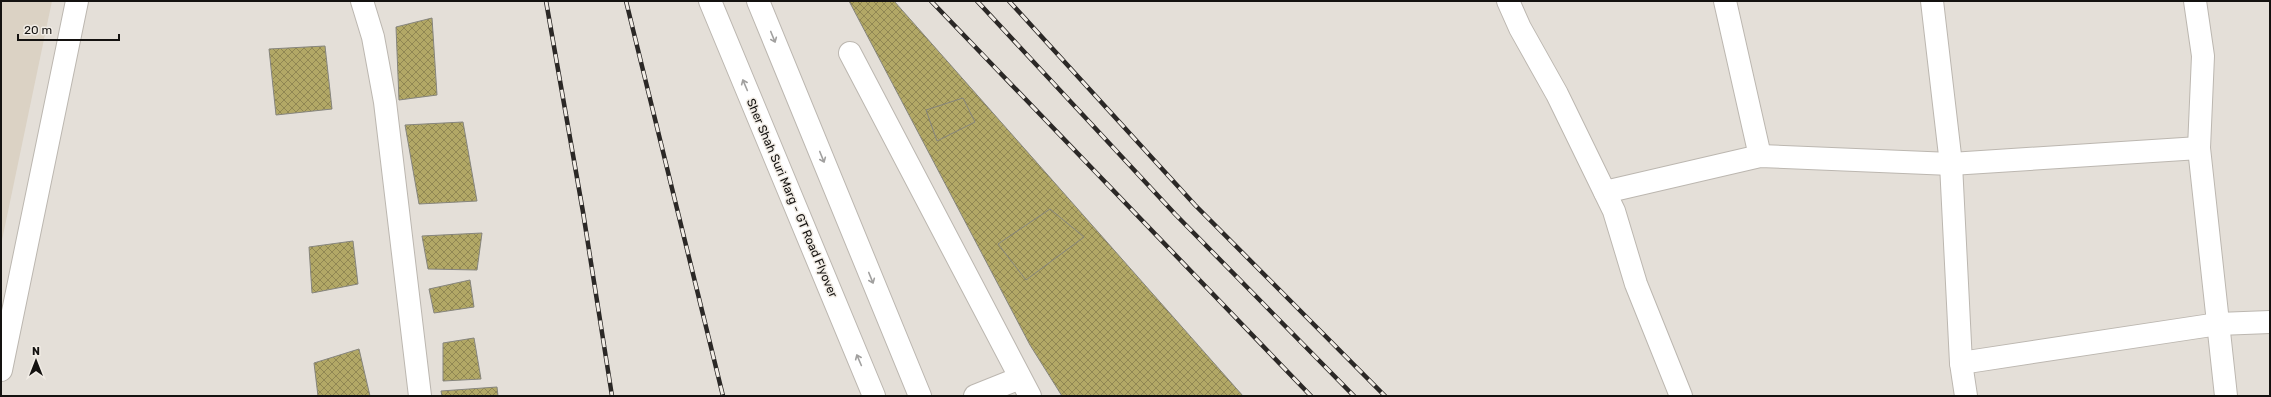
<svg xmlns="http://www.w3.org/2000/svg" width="2271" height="397" font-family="Rubik,sans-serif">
	<defs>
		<pattern id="building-cross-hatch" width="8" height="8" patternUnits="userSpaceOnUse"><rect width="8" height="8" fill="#b2a866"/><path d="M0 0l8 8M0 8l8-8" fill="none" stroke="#908753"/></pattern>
	</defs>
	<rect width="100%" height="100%" fill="#e4dfd8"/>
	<polygon fill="#dbd2c4" points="1,1 52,1 1,245"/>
	<g fill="url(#building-cross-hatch)" stroke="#86857d">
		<polygon points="849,1 894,1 1243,396 1062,396 1030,345"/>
		<polygon points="432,18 437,95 399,100 396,27"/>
		<polygon points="325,46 332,109 276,115 269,49"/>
		<polygon points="963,98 975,122 937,141 926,110"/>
		<polygon points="463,122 477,201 419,204 405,125"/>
		<polygon points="1050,209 1084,237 1026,280 998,244"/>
		<polygon points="482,233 477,270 428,269 422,236"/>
		<polygon points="353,241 358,284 312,293 309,247"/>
		<polygon points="470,280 474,307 434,313 429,289"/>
		<polygon points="474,338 481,379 443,381 443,343"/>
		<polygon points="359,349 370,396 318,396 314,363"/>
		<polygon points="497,387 498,396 442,396 441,391"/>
	</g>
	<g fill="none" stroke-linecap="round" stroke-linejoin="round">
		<defs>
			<g id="minor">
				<polyline points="362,1 373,37 385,102 420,396"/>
				<polyline points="1508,1 1520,28 1557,94 1614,211 1636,284 1681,396"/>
				<polyline points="1725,1 1760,156"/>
				<polyline points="1932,1 1951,164 1961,363 1966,396"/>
				<polyline points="2195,1 2203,56 2199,148 2226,396"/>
				<polyline points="850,53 1030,396"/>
				<polyline points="1605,192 1760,156 1951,164 2199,148"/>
				<polyline points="1961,363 2218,324 2270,322"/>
				<polyline points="1,370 77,1"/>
				<polyline points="975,396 1020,378"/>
			</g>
			<g id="major">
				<polyline points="710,1 874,396"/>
				<polyline points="758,1 920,396"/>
			</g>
		</defs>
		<use href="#minor" stroke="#bcb7b0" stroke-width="24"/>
		<use href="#major" stroke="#bcb7b0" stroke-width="24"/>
		<use href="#minor" stroke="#fff" stroke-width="22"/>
		<use href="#major" stroke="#fff" stroke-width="22"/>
		<defs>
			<g id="rail">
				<polyline points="546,1 583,212 612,396"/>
				<polyline points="626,1 723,396"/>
				<polyline points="931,1 1311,396"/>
				<polyline points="977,1 1175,214 1354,396"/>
				<polyline points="1009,1 1195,205 1385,396"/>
			</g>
		</defs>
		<use href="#rail" stroke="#2b2826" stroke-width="4.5"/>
		<use href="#rail" stroke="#f1ece5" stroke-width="3" stroke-dasharray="9" stroke-linecap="butt"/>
	</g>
	<defs><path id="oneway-shaft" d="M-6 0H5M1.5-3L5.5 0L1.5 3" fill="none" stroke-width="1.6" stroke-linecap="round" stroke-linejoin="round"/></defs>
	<g stroke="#a1a09f">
		<use href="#oneway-shaft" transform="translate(773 37) rotate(68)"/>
		<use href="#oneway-shaft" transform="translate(745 85) rotate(-113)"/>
		<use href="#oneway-shaft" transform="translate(822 157) rotate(68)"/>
		<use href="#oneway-shaft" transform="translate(871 278) rotate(68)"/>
		<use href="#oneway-shaft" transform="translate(859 360) rotate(-113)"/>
	</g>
	<g text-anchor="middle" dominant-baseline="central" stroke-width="3" stroke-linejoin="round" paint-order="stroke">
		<g font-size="12" fill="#141210" stroke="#f1ece5">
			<text transform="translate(792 198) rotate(67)">Sher Shah Suri Marg - GT Road Flyover</text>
		</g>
	</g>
	<rect width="2271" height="397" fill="none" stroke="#141210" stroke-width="4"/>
	<g transform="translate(36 361)" stroke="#f1ece5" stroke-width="3" paint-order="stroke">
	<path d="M0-3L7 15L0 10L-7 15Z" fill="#141210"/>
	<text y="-6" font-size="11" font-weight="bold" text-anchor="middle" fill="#141210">N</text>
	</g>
	<path d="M18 34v6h101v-6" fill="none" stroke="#141210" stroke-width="2"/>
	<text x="24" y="34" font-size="12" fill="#141210" stroke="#f1ece5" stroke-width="3" paint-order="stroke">20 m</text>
</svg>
